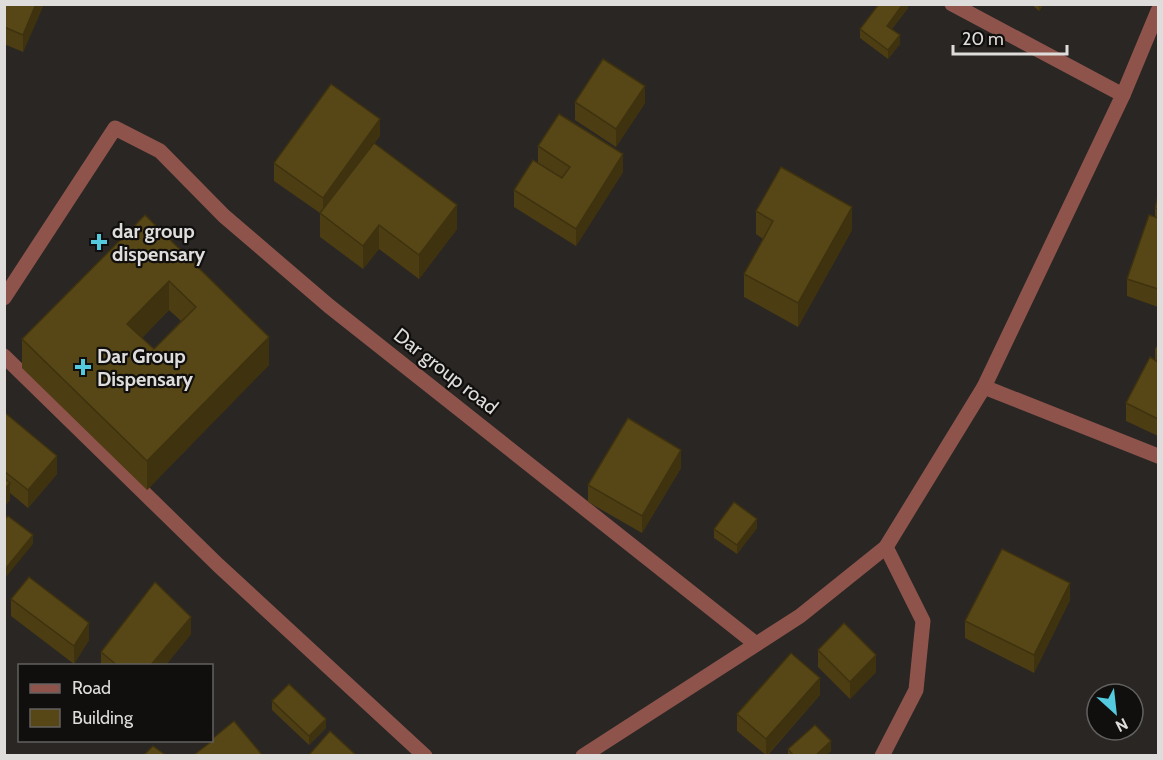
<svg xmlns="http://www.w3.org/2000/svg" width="1163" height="760" font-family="Cabin,sans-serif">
	<rect width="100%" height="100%" fill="#292623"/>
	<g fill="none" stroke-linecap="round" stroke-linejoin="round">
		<g stroke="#8e544c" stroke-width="15">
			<polyline points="952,4 1123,95"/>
			<polyline points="4,298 115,128 160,151 224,216 329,306 756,644"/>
			<polyline points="4,356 218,565 425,756"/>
			<polyline points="984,387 1158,456"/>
			<polyline points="583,756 800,616 886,547 984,387 1123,95 1158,11"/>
			<polyline points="882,756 916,690 923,621 886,547"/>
		</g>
	</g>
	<g fill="#4c3d13" fill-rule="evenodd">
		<polygon points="4,4 44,4 23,52 4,44"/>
		<polygon points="908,4 908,8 892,29 900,44 888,59 860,38 860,29"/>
		<polygon points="1031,4 1044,4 1039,11"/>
		<polygon points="575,102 645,103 616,147 575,120"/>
		<polygon points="380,136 374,143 457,229 419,279 379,249 363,269 320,237 320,213 274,181 274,163"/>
		<polygon points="538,146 623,172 576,246 514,207 514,190 538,163"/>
		<polygon points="1158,196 1158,307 1127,296 1127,279 1155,217 1155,208"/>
		<polygon points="756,211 852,230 798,327 744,297 744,274 763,239 756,234"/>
		<path d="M 145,215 L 269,365 L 147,490 L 22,368 L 22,339 ZM 169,310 L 181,321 L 154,349 L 142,338 Z"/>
		<polygon points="1158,344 1158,436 1126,421 1126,403 1155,360 1155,349"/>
		<polygon points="4,412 57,474 28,508 10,493 10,500 4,507"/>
		<polygon points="681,468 642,533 588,502 588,485"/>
		<polygon points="757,528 737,554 714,538 714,529"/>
		<polygon points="11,599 89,640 74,664 11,616"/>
		<polygon points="1070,600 1034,673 965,638 965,621"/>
		<polygon points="191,634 165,666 101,666 101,652"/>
		<polygon points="818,650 876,672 850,699 818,667"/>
		<polygon points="820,695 767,756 737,731 737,714"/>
		<polygon points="272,701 326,728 309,745 272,710"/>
		<polygon points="788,749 831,751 825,756 788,756"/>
	</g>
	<g fill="#3e320f">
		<polygon points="36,4 44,4 23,52 23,35"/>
		<polygon points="903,4 908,4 908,8 887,35 887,26"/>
		<polygon points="1039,4 1044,4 1039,11"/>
		<polygon points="900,35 900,44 888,59 888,50"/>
		<polygon points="645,86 645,103 616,147 616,129"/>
		<polygon points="380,119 380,136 323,215 323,198"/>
		<polygon points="623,154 623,172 576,246 576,229"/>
		<polygon points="457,205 457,229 419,279 419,255"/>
		<polygon points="852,207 852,230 798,327 798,303"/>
		<polygon points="6,221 6,239 4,240 4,223"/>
		<polygon points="379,225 379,249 363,269 363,246"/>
		<polygon points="169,281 169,310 127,353 127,324"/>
		<polygon points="269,337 269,365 147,490 147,461"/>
		<polygon points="681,450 681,468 642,533 642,516"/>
		<polygon points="57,456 57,474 28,508 28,490"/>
		<polygon points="10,483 10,500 4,507 4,490"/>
		<polygon points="757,519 757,528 737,554 737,545"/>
		<polygon points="33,535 33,544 6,577 6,568"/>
		<polygon points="1070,583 1070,600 1034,673 1034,655"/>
		<polygon points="191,617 191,634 165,666 150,666"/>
		<polygon points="89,623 89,640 74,664 74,646"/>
		<polygon points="876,655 876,672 850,699 850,682"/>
		<polygon points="820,678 820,695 766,756 766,739"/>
		<polygon points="326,719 326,728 309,745 309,736"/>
		<polygon points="831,741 831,751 825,756 815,756"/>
	</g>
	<g fill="#584716" stroke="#3e320f" stroke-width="1.5" fill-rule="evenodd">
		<polygon points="4,4 36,4 23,35 4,27"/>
		<polygon points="879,4 903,4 887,26 900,35 888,50 860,29"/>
		<polygon points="603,59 645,86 616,129 575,102"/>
		<polygon points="331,84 380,119 323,198 274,163"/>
		<polygon points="559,114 623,154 576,229 514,190 533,160 562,178 570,167 538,146"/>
		<polygon points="374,143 457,205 419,255 379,225 363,246 320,213"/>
		<polygon points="781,167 852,207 798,303 744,274 773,221 756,211"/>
		<polygon points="1158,196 1158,209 1155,208"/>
		<path d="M 145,215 L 269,337 L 147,461 L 22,339 ZM 169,281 L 196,307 L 154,349 L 127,324 Z"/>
		<polygon points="1149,215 1158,218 1158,289 1127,279"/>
		<polygon points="1150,357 1158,362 1158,419 1126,403"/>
		<polygon points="4,412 57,456 28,490 4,471"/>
		<polygon points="628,418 681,450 642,516 588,485"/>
		<polygon points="4,478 10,483 4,490"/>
		<polygon points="734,502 757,519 737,545 714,529"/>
		<polygon points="8,516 33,535 6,568 4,567 4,520"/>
		<polygon points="1002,549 1070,583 1034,655 965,621"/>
		<polygon points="29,577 89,623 74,646 11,599"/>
		<polygon points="155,582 191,617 150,666 118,666 101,652"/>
		<polygon points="844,623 876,655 850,682 818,650"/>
		<polygon points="791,653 820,678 766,739 737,714"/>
		<polygon points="289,684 326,719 309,736 272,701"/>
		<polygon points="234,721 263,756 197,756 195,754 212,741 212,739"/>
		<polygon points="815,725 831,741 815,756 794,756 788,749"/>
		<polygon points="330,731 357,756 308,756"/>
		<polygon points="153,746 167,756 143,756"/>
	</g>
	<g fill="#54cade" stroke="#110f0e" stroke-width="2">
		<path d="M96 233h6v6h6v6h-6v6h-6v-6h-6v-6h6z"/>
		<path d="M80 358h6v6h6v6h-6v6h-6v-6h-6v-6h6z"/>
	</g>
	<g text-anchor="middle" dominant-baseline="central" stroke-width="4.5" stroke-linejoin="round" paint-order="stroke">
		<g font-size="20" font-weight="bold" fill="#dfdddc" stroke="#110f0e" text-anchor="start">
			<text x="112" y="231">dar group<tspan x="112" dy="23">dispensary</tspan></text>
			<text x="97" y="356">Dar Group<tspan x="97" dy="23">Dispensary</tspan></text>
		</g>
		<g font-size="20" fill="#dfdddc" stroke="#110f0e">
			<text transform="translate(446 371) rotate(38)">Dar group road</text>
		</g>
	</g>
	<rect width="1163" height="760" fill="none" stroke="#dfdddc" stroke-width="12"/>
	<rect x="18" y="664" width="195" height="78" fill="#110f0e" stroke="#636160" stroke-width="1.5"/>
	<rect x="30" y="684" width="30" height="9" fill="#8e544c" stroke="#636160" stroke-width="1.5"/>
	<text x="72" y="694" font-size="18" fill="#dfdddc">Road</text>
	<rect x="30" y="709" width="30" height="18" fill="#584716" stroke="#636160" stroke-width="1.5"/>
	<text x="72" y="724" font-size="18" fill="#dfdddc">Building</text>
	<g transform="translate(1115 712) rotate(153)"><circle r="28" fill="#110f0e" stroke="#636160" stroke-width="1.5"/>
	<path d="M0-4.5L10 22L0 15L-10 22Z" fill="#54cade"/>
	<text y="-9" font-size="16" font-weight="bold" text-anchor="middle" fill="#dfdddc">N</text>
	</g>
	<path d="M953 45v9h114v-9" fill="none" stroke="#dfdddc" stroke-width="3"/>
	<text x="962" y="45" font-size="18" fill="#dfdddc" stroke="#110f0e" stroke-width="4.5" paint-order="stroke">20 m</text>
</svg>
